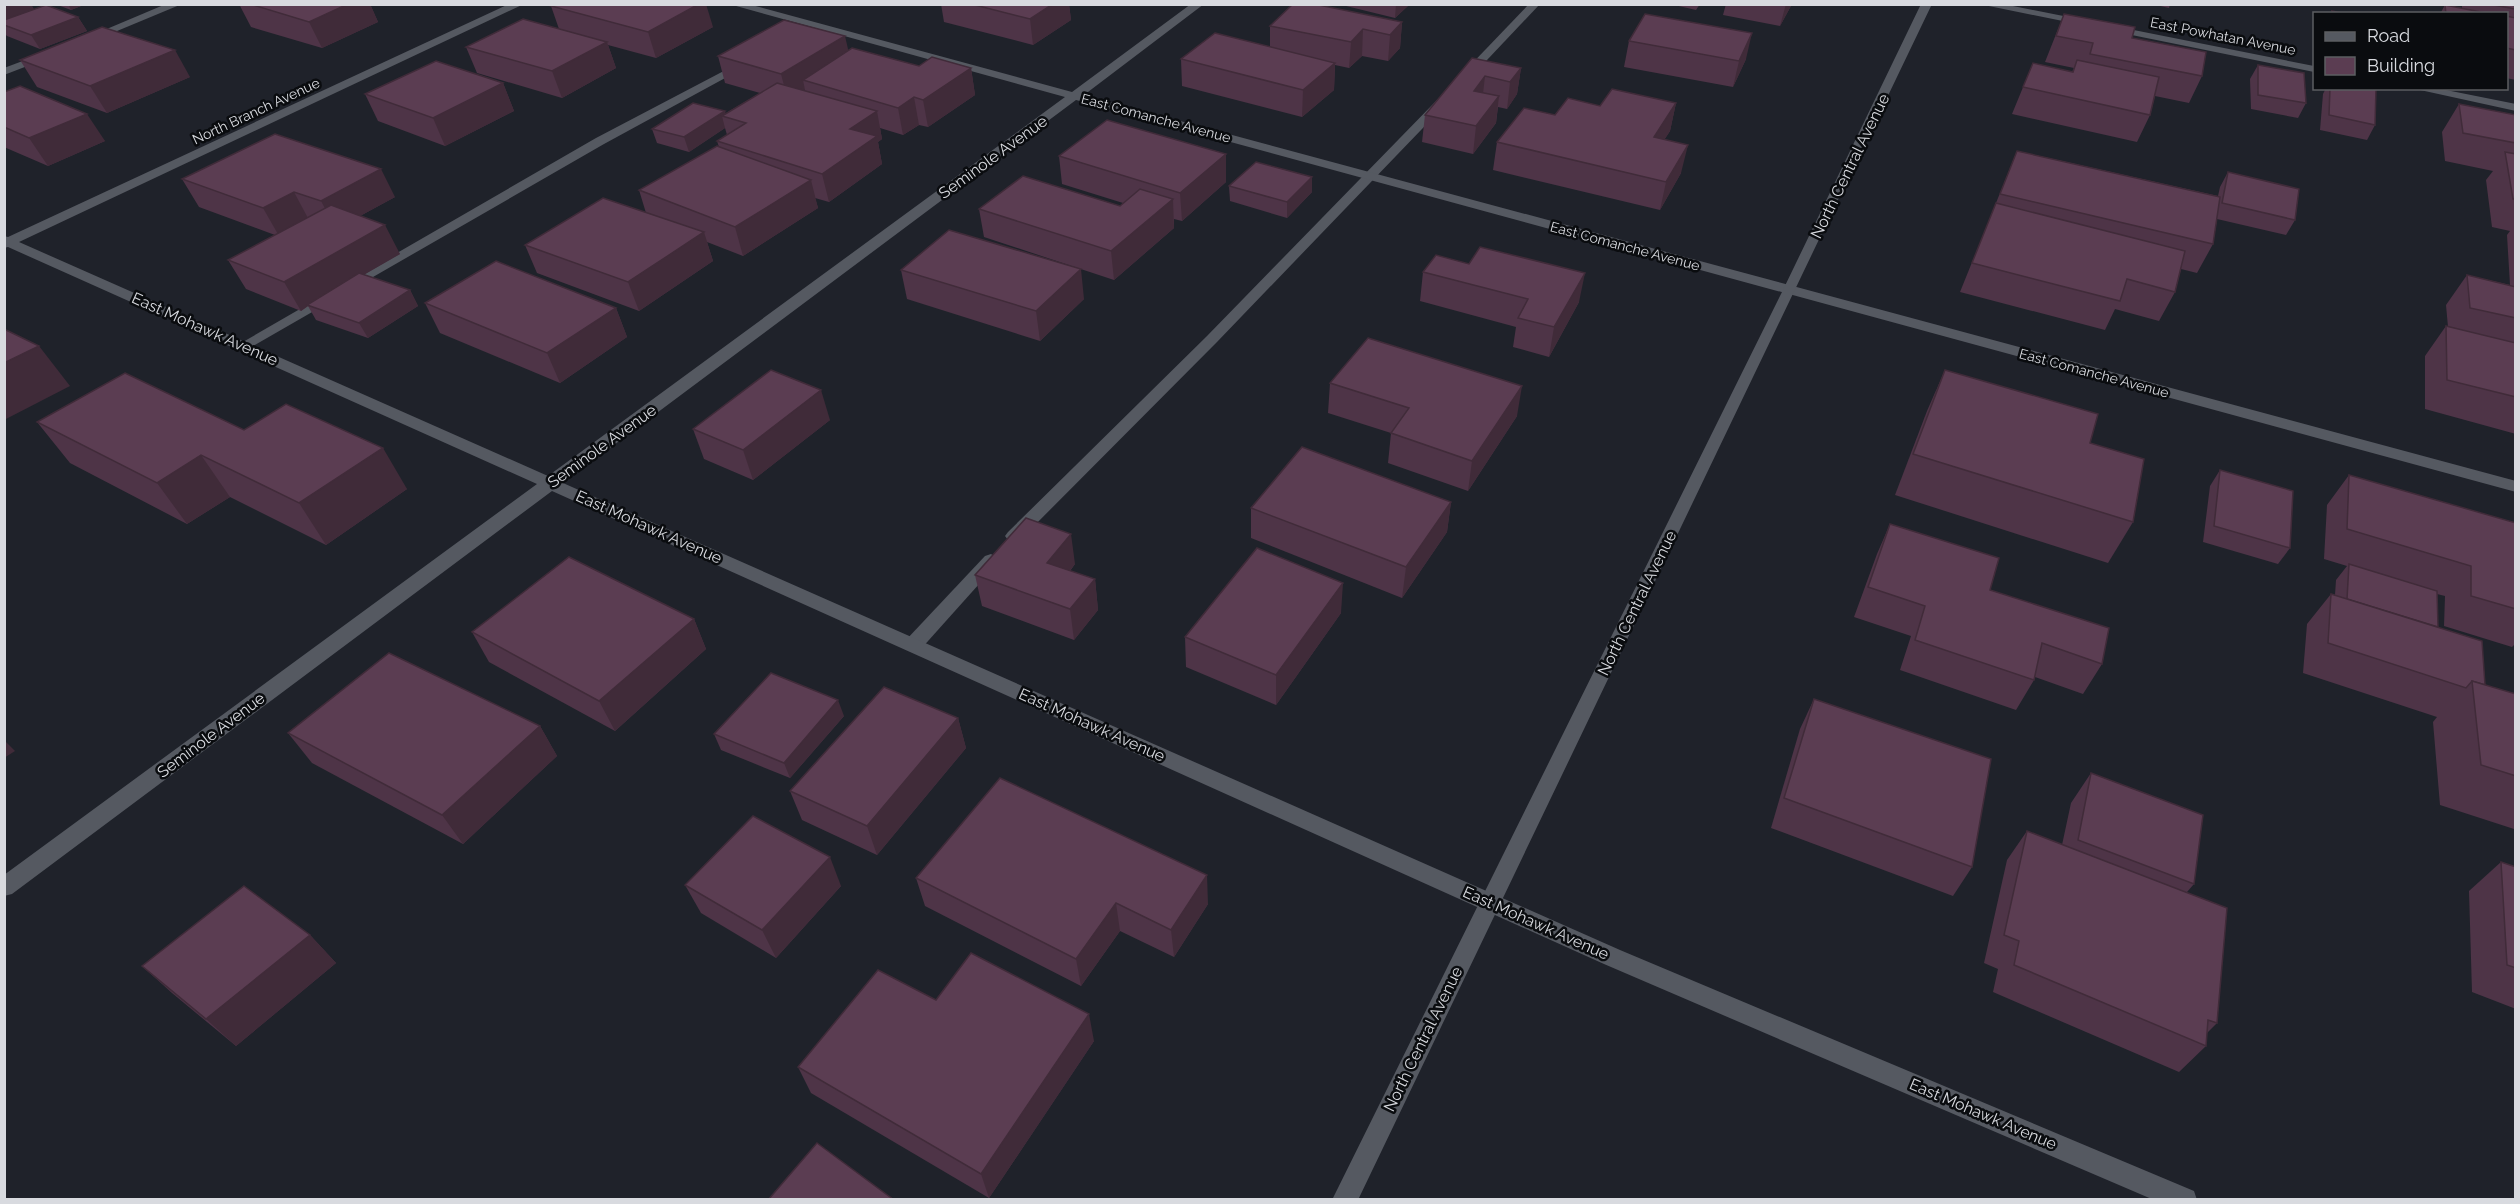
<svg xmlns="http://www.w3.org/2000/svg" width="2520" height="1204" font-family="Raleway,sans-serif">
	<rect width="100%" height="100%" fill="#1f222a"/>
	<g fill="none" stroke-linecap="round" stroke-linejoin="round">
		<g fill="#555961" fill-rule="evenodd">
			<polygon points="166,4 182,4 93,41 83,39"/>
			<polygon points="1529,4 1540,4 1470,78 1462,78 1462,74"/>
			<polygon points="44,53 48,54 48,58 4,75 4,68"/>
			<polygon points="739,63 749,65 604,144 248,349 238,349 236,346 596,138"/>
			<polygon points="1437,100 1447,103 1217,342 1020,540 1008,540 1005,536 1008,532 1207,336"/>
			<polygon points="991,554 1000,560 997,564 920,650 906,650 904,645 906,640 985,556"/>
		</g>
		<g fill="#555961" fill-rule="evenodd">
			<polygon points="509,4 524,4 19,242 548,476 1065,97 729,4 748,4 1072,92 1191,4 1204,4 1084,95 2516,481 2516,492 1076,100 563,483 1620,950 2194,1191 2197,1200 2154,1200 1604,964 552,491 12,894 4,896 4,875 537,484 8,247 4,248 4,236 8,237"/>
			<polygon points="1979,4 2003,4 2314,66 2314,72"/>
			<polygon points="2411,88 2436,88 2516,104 2516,111"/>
		</g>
		<polygon fill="#555961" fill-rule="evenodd" points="1921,4 1932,4 1358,1200 1332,1200 1782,292"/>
	</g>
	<g fill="#4e3447">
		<polygon points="4,4 78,17 87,31 40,49 7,36 4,33"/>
		<polygon points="55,4 86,4 71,10"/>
		<polygon points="239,4 370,4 378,22 322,48 251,27"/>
		<polygon points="941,4 1069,4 1071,20 1033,45 944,22"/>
		<polygon points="1338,4 1410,4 1395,18"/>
		<polygon points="1670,4 1700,4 1696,10"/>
		<polygon points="1726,4 1792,4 1780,26 1723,15"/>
		<polygon points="2152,4 2170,4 2169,8"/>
		<polygon points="2462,4 2516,4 2516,80 2506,78 2506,14 2440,14 2445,5 2462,8"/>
		<polygon points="551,6 713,27 656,58 608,45 616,68 562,98 477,73 466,47 559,29"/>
		<polygon points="2064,14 2132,38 2202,76 2189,103 2155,96 2150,115 2137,142 2012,114 2033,63 2072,72 2074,68 2045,62"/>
		<polygon points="1402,22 1400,48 1388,61 1362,56 1349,68 1335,65 1334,90 1302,117 1182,86 1181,59 1270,47 1270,26"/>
		<polygon points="1629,41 1746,59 1733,87 1624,67"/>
		<polygon points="848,50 919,66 971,68 975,95 928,127 919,125 903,135 880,128 882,139 878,142 882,164 829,202 815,198 818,208 743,256 707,242 713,261 639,311 537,273 525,245 646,213 639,190 719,147 717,141 727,135 725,128 689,152 657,143 652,129 726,113 760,93 725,83 718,56"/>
		<polygon points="1472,58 1521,68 1517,94 1507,109 1498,107 1496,123 1473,154 1422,142 1425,115"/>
		<polygon points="20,60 190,77 107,113 37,87"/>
		<polygon points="2258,65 2306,103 2298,118 2251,109 2250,79"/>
		<polygon points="503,83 514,111 445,146 378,121 365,94"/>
		<polygon points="2326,88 2376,88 2375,125 2367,140 2320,130 2323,94"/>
		<polygon points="4,92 105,141 48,166 4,147"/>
		<polygon points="1676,103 1670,131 1664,140 1681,173 1660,210 1493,170 1497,142 1555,115 1600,106"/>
		<polygon points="2459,104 2516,115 2516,434 2425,409 2425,356 2446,326 2448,327 2446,305 2467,275 2510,285 2507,235 2510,231 2492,227 2486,180 2493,171 2445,161 2442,132"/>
		<polygon points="2017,151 2218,196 2220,187 2228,172 2295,220 2286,235 2217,219 2213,244 2197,273 2181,269 2175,292 2159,321 2115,309 2105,330 1960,292"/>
		<polygon points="1059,156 1226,182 1182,221 1174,219 1174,228 1114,280 984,237 979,209 1120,206 1123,203 1062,184"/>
		<polygon points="1312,177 1312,192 1287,218 1230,201 1229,186"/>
		<polygon points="182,179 395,197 360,216 400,254 363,275 410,290 418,306 368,338 316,320 308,306 301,311 246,289 228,260 275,235 199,207"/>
		<polygon points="901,270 1084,299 1040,341 907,299"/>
		<polygon points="1423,272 1579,302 1549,357 1513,347 1516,327 1420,301"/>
		<polygon points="425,303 616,308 627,337 560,383 440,333"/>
		<polygon points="1945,370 2090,443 2133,522 2108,563 1895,495 1927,411"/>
		<polygon points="1330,383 1517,416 1468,491 1388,463 1391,433 1328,413"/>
		<polygon points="830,420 753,480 704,459 693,429"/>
		<polygon points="37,422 244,430 407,489 326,545 230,497 187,524 70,463"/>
		<polygon points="2220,470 2290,548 2278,564 2203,542 2210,486"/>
		<polygon points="2349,475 2516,523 2516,643 2512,647 2444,626 2445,596 2437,594 2438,627 2485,685 2516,694 2516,836 2514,829 2440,805 2433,722 2437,717 2303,673 2307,624 2331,594 2335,595 2336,580 2347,566 2324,559 2327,505"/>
		<polygon points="1451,502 1447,532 1402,598 1251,538 1251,508"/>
		<polygon points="1890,524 2102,664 2083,694 2035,677 2034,680 2016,710 1900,670 1911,636 1854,617 1877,554"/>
		<polygon points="1075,564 1070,571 1095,579 1098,610 1074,640 982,606 975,575"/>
		<polygon points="1341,613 1276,705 1186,667 1185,637"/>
		<polygon points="694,619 706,649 615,731 489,662 472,632"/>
		<polygon points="1814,699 1972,867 1953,896 1771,828 1800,729"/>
		<polygon points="844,716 790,778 721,750 714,734"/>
		<polygon points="958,718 966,748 877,855 802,820 790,791"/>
		<polygon points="540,726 557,756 463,844 312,763 288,733"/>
		<polygon points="2091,773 2194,884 2187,892 2217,1023 2207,1033 2206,1046 2179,1072 1993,992 1998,969 1984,963 2007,860 2027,831 2062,845 2071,803"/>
		<polygon points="2501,862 2516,867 2516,1009 2472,992 2469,891"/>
		<polygon points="916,878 1208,904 1174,957 1120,931 1081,986 925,906"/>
		<polygon points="685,885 841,886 776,958 701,913"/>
		<polygon points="310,935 336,963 236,1046 172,993 142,966"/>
		<polygon points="1094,1041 989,1198 811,1093 798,1067"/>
	</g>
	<g fill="#402b39">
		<polygon points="4,4 31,4 40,19 4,25"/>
		<polygon points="68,4 86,4 71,10"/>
		<polygon points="348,4 370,4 378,22 322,48 309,22"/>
		<polygon points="699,4 706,4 713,27 656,58 648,32"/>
		<polygon points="1053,4 1069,4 1071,20 1033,45 1030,19"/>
		<polygon points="1396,4 1410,4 1395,18"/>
		<polygon points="1786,4 1792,4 1780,26"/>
		<polygon points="78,17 87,31 40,49 31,35"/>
		<polygon points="1402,22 1400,48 1388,61 1390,35"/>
		<polygon points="1363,29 1362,56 1349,68 1351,42"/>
		<polygon points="1752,33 1746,59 1733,87 1739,61"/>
		<polygon points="845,36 851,62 803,80 805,90 788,101 781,74"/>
		<polygon points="607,42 616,68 562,98 552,71"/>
		<polygon points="175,50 190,77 107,113 90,86"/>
		<polygon points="1335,63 1334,90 1302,117 1303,90"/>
		<polygon points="971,68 975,95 928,127 923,100"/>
		<polygon points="1521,68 1517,94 1507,109 1510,82"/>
		<polygon points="1485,76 1482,103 1474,91"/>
		<polygon points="503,83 514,111 445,146 433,118"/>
		<polygon points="1499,96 1496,123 1473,154 1476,126"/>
		<polygon points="914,97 919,125 903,135 898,108"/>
		<polygon points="1676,103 1670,131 1648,165 1654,137"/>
		<polygon points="725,111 727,117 722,116 725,128 689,152 684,137"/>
		<polygon points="877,111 882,139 878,142 882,164 829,202 822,174 850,129"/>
		<polygon points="87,114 105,141 48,166 29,138"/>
		<polygon points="1688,145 1681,173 1660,210 1666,182"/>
		<polygon points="1226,154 1226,182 1182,221 1180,193"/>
		<polygon points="381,169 395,197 336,229 321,201"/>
		<polygon points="1312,177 1312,192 1287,218 1287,202"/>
		<polygon points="811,180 818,208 743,256 735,227"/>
		<polygon points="294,192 309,220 279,236 263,208"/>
		<polygon points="1173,199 1174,228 1114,280 1111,251"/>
		<polygon points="385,225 400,254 310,306 307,305 308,306 301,311 284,282"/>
		<polygon points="704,232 713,261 639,311 628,282"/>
		<polygon points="1081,269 1084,299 1040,341 1036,311"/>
		<polygon points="1585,273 1579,302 1549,357 1554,327"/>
		<polygon points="410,290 418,306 368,338 359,323"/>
		<polygon points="616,308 627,337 560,383 547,353"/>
		<polygon points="39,346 70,386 4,420 4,363"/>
		<polygon points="1522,386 1517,416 1468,491 1472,461"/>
		<polygon points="821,390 830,420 753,480 743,450"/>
		<polygon points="383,448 407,489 326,545 299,503"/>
		<polygon points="201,455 230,497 187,524 157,483"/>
		<polygon points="1451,502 1447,532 1402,598 1406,567"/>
		<polygon points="1071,534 1075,564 1052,593 1047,563"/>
		<polygon points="1095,579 1098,610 1074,640 1070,609"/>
		<polygon points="1343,583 1341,613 1276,705 1276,675"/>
		<polygon points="694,619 706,649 615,731 599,701"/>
		<polygon points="838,700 844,716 790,778 784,763"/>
		<polygon points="958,718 966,748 877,855 867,826"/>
		<polygon points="540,726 557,756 463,844 442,815"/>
		<polygon points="4,740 15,751 4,758"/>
		<polygon points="830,857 841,886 776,958 762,930"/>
		<polygon points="1207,875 1208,904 1174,957 1171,930"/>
		<polygon points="1116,903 1120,931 1081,986 1076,959"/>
		<polygon points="310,935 336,963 236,1046 206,1019"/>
		<polygon points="1089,1014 1094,1041 989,1198 981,1174"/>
	</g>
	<g fill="#5b3d52" stroke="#402b39" stroke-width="1.5">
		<polygon points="250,4 348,4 309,22"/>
		<polygon points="554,4 699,4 648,32 551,6"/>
		<polygon points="971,4 1053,4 1030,19"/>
		<polygon points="1293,4 1314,4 1402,22 1390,35 1363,29 1351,42 1270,26"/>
		<polygon points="2488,4 2516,4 2516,9"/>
		<polygon points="46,5 78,17 31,35 4,25 4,20"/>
		<polygon points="2445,5 2491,14 2446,14"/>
		<polygon points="2332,11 2347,14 2333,14"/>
		<polygon points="1645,14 1752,33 1739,61 1629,41"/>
		<polygon points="2064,14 2135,27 2132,38 2206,52 2202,76 2090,54 2093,43 2056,36"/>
		<polygon points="2506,16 2516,18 2516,50 2506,48"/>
		<polygon points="523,19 607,42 552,71 466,47"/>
		<polygon points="784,20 845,36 781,74 718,56"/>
		<polygon points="102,27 175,50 90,86 20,60"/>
		<polygon points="1215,33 1335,63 1303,90 1181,59"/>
		<polygon points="852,48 919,66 932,57 971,68 923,100 914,97 898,108 803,80"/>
		<polygon points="1472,58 1521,68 1510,82 1485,76 1474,91 1499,96 1476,126 1425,115"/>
		<polygon points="2077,60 2159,77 2150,115 2023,87 2033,63 2073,72"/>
		<polygon points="436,61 503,83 433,118 365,94"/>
		<polygon points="2258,65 2304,73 2306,103 2258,95"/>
		<polygon points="777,83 877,111 850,129 877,136 822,174 717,141 746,123 722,116"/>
		<polygon points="20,86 87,114 29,138 4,127 4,92"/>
		<polygon points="2330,88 2376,88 2375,125 2329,115"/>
		<polygon points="1612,89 1676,103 1654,137 1688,145 1666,182 1497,142 1524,108 1555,115 1568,98 1600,106"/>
		<polygon points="693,103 725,111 684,137 652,129"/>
		<polygon points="2459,104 2516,115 2516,143 2463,133"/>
		<polygon points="1107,120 1226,154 1180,193 1059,156"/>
		<polygon points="275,134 381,169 321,201 294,192 263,208 182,179"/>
		<polygon points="717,146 811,180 735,227 639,190"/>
		<polygon points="2017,151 2220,197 2213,244 2000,194"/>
		<polygon points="2505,152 2516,154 2516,199 2513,199"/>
		<polygon points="1256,162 1312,177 1287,202 1229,186"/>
		<polygon points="2228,172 2299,189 2295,220 2222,203"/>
		<polygon points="1023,176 1120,206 1140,189 1173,199 1111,251 979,209"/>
		<polygon points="603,198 704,232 628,282 525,245"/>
		<polygon points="1996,203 2185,251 2175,292 2127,279 2120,301 1972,263"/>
		<polygon points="331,205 385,225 284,282 228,260"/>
		<polygon points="949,230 1081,269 1036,311 901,270"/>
		<polygon points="1480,247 1585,273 1554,327 1518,318 1528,299 1423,272 1436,255 1469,264"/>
		<polygon points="496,261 616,308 547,353 425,303"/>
		<polygon points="359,273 410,290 359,323 307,305"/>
		<polygon points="2467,275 2516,287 2516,318 2470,308"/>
		<polygon points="2446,326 2516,343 2516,397 2447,380"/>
		<polygon points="4,329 39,346 4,363"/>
		<polygon points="1368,338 1522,386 1472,461 1391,433 1409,408 1330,383"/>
		<polygon points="771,370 821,390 743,450 693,429"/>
		<polygon points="1945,370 2098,414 2090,443 2144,459 2133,522 1913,454"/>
		<polygon points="125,373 244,430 286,404 383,448 299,503 201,455 157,483 37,422"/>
		<polygon points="1302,447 1451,502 1406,567 1251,508"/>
		<polygon points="2220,470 2293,491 2290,548 2214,526"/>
		<polygon points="2349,475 2516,523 2516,609 2471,596 2471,566 2347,529"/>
		<polygon points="1026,518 1071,534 1047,563 1095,579 1070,609 975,575"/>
		<polygon points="1890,524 1999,558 1990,590 2109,628 2102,664 2042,643 2034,680 1915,640 1925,606 1868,587"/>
		<polygon points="1257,548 1343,583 1276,675 1185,637"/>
		<polygon points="569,557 694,619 599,701 472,632"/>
		<polygon points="2349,564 2437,591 2438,627 2347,599"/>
		<polygon points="2331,594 2482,641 2485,685 2472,681 2466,688 2328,643"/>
		<polygon points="389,653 540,726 442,815 288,733"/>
		<polygon points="771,673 838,700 784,763 714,734"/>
		<polygon points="2472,681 2516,694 2516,776 2481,765"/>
		<polygon points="884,687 958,718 867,826 790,791"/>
		<polygon points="1814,699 1991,759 1972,867 1784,798"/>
		<polygon points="2091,773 2203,815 2194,884 2078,840"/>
		<polygon points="1000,778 1207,875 1171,930 1116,903 1076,959 916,878"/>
		<polygon points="753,816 830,857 762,930 685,885"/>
		<polygon points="2027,831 2227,908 2217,1023 2208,1020 2206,1046 2014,965 2019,941 2004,935"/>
		<polygon points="2501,862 2516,867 2516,968 2507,965"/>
		<polygon points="244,886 310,935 206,1019 142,966"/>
		<polygon points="971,953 1089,1014 981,1174 798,1067 878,970 936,1000"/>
		<polygon points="817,1143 894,1200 768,1200"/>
	</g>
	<g text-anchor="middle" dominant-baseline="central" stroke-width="5" stroke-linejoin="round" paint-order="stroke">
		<g font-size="14" fill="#d8dadf" stroke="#0a0c0f">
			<text transform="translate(2223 36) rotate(11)">East Powhatan Avenue</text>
			<text transform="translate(256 111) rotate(-25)">North Branch Avenue</text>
			<text transform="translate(1156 118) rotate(15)">East Comanche Avenue</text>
			<text transform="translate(1625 246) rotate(15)">East Comanche Avenue</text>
			<text transform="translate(2094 373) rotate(15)">East Comanche Avenue</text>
		</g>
		<g font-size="16" fill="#d8dadf" stroke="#0a0c0f">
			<text transform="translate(993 157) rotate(-36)">Seminole Avenue</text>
			<text transform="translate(1850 166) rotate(-64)">North Central Avenue</text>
			<text transform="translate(205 329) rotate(24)">East Mohawk Avenue</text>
			<text transform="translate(602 446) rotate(-36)">Seminole Avenue</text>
			<text transform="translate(649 527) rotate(24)">East Mohawk Avenue</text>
			<text transform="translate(1637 603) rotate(-64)">North Central Avenue</text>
			<text transform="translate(1092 725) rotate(24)">East Mohawk Avenue</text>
			<text transform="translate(211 735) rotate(-37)">Seminole Avenue</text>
			<text transform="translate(1536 923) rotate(24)">East Mohawk Avenue</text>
			<text transform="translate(1423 1039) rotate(-64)">North Central Avenue</text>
			<text transform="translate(1983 1114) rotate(23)">East Mohawk Avenue</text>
		</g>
	</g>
	<rect width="2520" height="1204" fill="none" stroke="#d8dadf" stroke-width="12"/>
	<rect x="2313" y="12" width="195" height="78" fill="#0a0c0f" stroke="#5c5e62" stroke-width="1.5"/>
	<rect x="2325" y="32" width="30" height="9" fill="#555961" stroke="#5c5e62" stroke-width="1.5"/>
	<text x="2367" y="42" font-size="18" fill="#d8dadf">Road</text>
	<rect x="2325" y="57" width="30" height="18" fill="#5b3d52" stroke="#5c5e62" stroke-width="1.5"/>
	<text x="2367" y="72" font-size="18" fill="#d8dadf">Building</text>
</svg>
